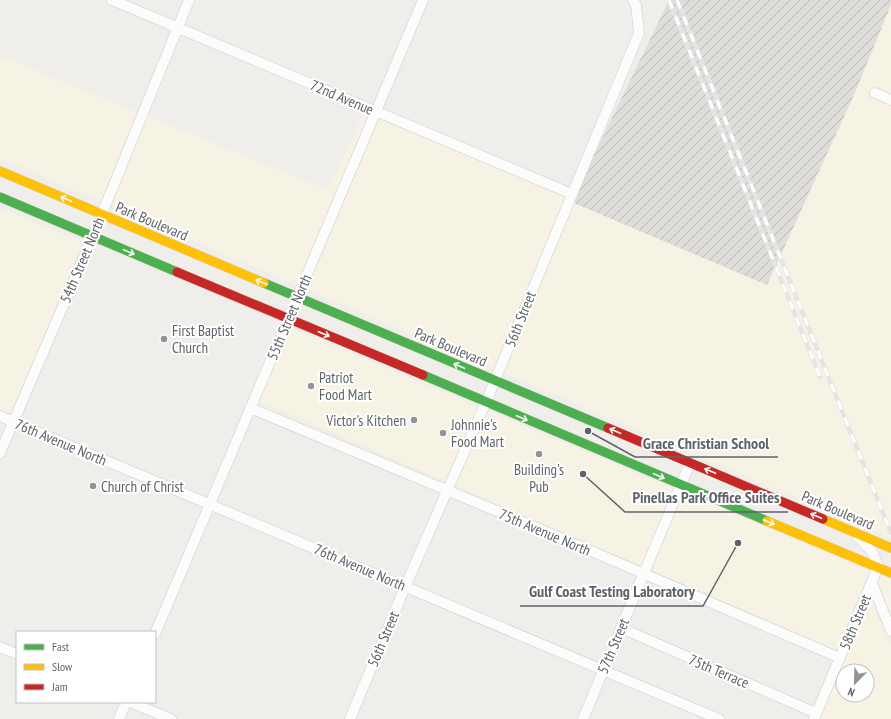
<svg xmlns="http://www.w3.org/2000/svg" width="891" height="719" font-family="'PT Sans Narrow',sans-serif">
	<defs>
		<pattern id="industrial-furrows" width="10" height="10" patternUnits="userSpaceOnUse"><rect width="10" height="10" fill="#dfddda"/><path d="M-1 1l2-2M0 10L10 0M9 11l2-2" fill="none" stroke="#b8b7b5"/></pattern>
	</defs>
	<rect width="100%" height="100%" fill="#efeeea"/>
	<g fill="#f7f3e4" fill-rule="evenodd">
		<polygon points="891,5 891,93 873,86 868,97 891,106 891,538 504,373 574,203 767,285 854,95"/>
		<polygon points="0,56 137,112 101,202 0,158"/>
		<polygon points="364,113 369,115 296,285 111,206 147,116 328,190"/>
		<polygon points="379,119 565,197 494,369 307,289"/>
		<polygon points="0,208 82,242 43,338 10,413 0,409"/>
		<polygon points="290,328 478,407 445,481 259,401"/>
		<polygon points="488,411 674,489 641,566 455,485"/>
		<polygon points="684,493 870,571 867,579 864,581 865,584 837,650 651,570"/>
		<polygon points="881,575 891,580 891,615 878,583"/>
		<path d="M 871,598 L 891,646 L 891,719 L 820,719 ZM 843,671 L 867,671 L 867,695 L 843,695 Z"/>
	</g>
	<polygon fill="url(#industrial-furrows)" points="669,0 891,0 891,5 854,95 767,285 574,203 596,151"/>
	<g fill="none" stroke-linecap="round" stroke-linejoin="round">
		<defs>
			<g id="street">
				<polyline points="112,0 572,194"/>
				<polyline points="875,93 891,100"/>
				<polyline points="250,408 540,529 840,658"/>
				<polyline points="0,416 719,719"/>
				<polyline points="0,453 93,236 189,0"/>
				<polyline points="872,583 891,631"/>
				<polyline points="621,628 816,713"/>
				<polyline points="155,634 423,0"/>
				<polyline points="0,647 17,654"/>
				<polyline points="130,702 171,719"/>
				<polyline points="119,719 126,702"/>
				<polyline points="350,719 405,587 486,402 639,33 636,5 633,0"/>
				<polyline points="583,719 690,463"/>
				<polyline points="814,719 878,567 873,553 858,537"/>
			</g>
			<g id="fast">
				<polyline points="0,197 177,272"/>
				<polyline points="264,283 608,428"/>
				<polyline points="423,375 767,521"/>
			</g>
			<g id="slow">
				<polyline points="0,171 264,283"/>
				<polyline points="823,519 891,548"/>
				<polyline points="767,521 891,573"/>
			</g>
			<g id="jam">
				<polyline points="177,272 423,375"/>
				<polyline points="608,428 823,519"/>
			</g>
		</defs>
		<use href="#street" stroke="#cbcccc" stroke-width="11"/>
		<use href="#fast" stroke="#d7ceb8" stroke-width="10"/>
		<use href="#slow" stroke="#d7ceb8" stroke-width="10"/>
		<use href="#jam" stroke="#d7ceb8" stroke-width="10"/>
		<use href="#street" stroke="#fdfcfc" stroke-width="10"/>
		<use href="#fast" stroke="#4caf50" stroke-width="9"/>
		<use href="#slow" stroke="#ffc107" stroke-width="9"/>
		<use href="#jam" stroke="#c62828" stroke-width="9"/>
		<defs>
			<g id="rail">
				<polyline points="669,0 820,377"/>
				<polyline points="677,0 891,533"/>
			</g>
		</defs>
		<use href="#rail" stroke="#e4e4e4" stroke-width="4.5"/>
		<use href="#rail" stroke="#fff" stroke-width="3" stroke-dasharray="9" stroke-linecap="butt"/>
	</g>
	<defs><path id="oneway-shaft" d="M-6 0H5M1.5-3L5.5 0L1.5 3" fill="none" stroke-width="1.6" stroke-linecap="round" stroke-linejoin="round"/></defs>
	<g stroke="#f6fbf6">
		<use href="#oneway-shaft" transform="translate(66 199) rotate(-157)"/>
		<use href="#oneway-shaft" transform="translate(129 252) rotate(23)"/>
		<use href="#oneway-shaft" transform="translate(261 282) rotate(-157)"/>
		<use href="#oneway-shaft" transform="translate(324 334) rotate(23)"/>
		<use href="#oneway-shaft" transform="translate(459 366) rotate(-157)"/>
		<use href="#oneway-shaft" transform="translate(522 418) rotate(23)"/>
		<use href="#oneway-shaft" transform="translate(615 431) rotate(-157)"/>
		<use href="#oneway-shaft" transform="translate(710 471) rotate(-157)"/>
		<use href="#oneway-shaft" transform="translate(659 476) rotate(23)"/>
		<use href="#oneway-shaft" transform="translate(816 516) rotate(-157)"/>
		<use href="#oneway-shaft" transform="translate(769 522) rotate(23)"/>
	</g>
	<g fill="#919496" stroke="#fff" stroke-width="1.5">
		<circle cx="164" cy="339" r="4"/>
		<circle cx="311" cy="386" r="4"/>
		<circle cx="414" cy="420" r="4"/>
		<circle cx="443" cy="433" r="4"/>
		<circle cx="539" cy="454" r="4"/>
		<circle cx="93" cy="486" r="4"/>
	</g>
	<g text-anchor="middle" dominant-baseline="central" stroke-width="4" stroke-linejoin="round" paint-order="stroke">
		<g font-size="15" fill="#5f6368" stroke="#fff">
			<text transform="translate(342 97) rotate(23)">72nd Avenue</text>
			<text transform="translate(152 221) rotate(23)">Park Boulevard</text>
			<text transform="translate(82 260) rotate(-67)">54th Street North</text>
			<text transform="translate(289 317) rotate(-67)">55th Street North</text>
			<text transform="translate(520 319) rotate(-68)">56th Street</text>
			<text transform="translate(451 347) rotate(23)">Park Boulevard</text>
			<text transform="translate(61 442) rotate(23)">76th Avenue North</text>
			<text transform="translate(838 510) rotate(23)">Park Boulevard</text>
			<text transform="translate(545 532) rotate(23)">75th Avenue North</text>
			<text transform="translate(360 567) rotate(23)">76th Avenue North</text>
			<text transform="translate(855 622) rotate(-67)">58th Street</text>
			<text transform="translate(383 639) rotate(-67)">56th Street</text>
			<text transform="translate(613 646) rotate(-67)">57th Street</text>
			<text transform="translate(719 671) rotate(23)">75th Terrace</text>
		</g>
		<g font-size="15" fill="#5f6368" stroke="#fff" text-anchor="start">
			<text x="172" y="330">First Baptist<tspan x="172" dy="17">Church</tspan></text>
			<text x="319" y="377">Patriot<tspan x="319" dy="17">Food Mart</tspan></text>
			<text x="406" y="420" text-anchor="end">Victor's Kitchen</text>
			<text x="451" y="424">Johnnie's<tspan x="451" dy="17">Food Mart</tspan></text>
			<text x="539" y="469" text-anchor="middle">Building's<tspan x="539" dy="17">Pub</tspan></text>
			<text x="101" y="486">Church of Christ</text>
		</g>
	</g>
	<path fill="none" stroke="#5f6368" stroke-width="1.5" d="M588 431L635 457H778M583 474L625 512H788M738 543L703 606H520"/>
	<g fill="#5f6368" stroke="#fff" stroke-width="1.5">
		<circle cx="588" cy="431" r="4"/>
		<circle cx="583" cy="474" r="4"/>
		<circle cx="738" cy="543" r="4"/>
	</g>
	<g font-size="16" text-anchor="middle" font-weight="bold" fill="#5f6368" stroke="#fff" stroke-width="4" stroke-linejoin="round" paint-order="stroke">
		<text x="706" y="449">Grace Christian School</text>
		<text x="706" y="503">Pinellas Park Office Suites</text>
		<text x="612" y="597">Gulf Coast Testing Laboratory</text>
	</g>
	<rect x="16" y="631" width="140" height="72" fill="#ffffff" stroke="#bfc1c3"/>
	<rect x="24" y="644" width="20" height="6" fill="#4caf50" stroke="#bfc1c3"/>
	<text x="52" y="651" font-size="12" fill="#5f6368">Fast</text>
	<rect x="24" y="664" width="20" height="6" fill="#ffc107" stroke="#bfc1c3"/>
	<text x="52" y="671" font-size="12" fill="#5f6368">Slow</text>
	<rect x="24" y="684" width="20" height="6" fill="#c62828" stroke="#bfc1c3"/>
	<text x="52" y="691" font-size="12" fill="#5f6368">Jam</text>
	<g transform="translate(855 683) rotate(203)"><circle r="19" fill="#ffffff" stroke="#bfc1c3"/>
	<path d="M0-3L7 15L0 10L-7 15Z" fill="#919496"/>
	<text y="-6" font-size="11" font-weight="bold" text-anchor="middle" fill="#5f6368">N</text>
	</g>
</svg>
